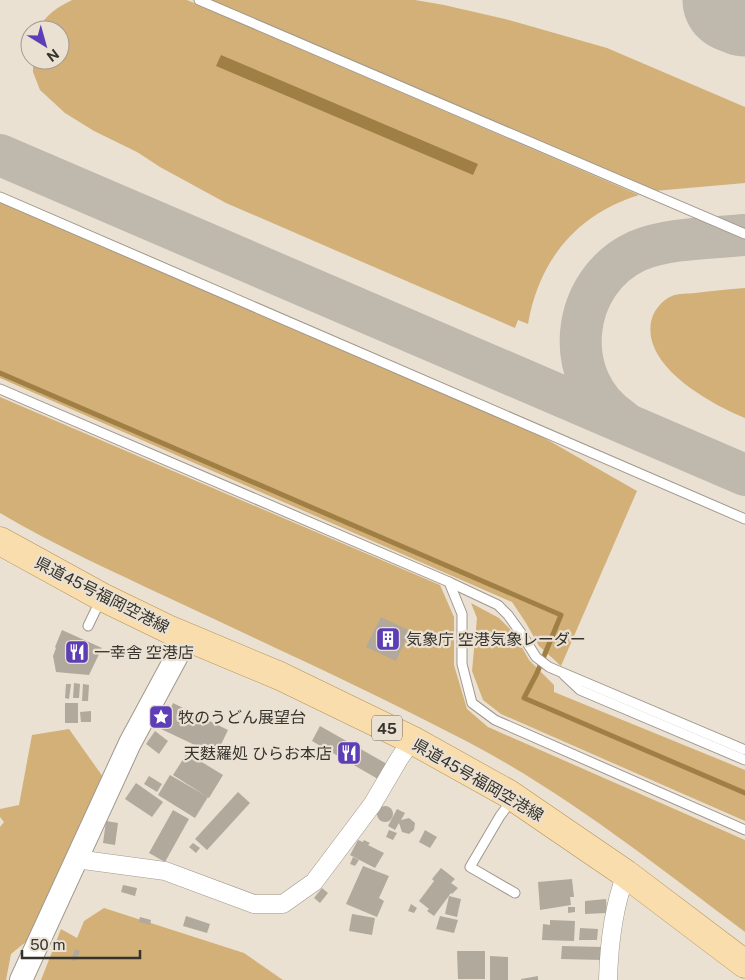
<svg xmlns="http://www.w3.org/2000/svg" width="745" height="980" font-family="'Public Sans','Noto Sans JP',sans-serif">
	<rect width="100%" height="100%" fill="#eae1d3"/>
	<g fill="#d3b077">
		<path d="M 187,0 L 639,195 C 577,214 539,260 528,324 L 518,320 L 515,328 L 226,203 L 160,167 L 137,152 L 94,131 L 65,113 L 40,90 L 33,72 L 33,60 L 60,60 L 60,30 L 38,30 C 45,15 58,7 72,0 Z"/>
		<polygon points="208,0 415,0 444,5 505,19 607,48 745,107 745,183 654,191"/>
		<polygon points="0,199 539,435 637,491 561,666 539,646 526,623 512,602 0,378"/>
		<path d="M 745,288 L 745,418 C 711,404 643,367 651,322 C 653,311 662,300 672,296 C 679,293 688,294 695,293 C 712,291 728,289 745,288 Z"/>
		<path d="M 0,397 L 440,585 L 454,617 L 454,665 L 467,709 L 488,727 L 745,840 L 745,932 C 656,865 567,794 468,742 C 370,691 269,645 169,598 C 112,571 54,545 0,513 Z"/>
		<polygon points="471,603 499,618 514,633 529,660 554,685 554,692 745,770 745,821 501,714 483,700 472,671 477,618"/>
		<polygon points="69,729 108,784 49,923 11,954 6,980 0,980 0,827 4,822 0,817 0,809 19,805 32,735"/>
		<polygon points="104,908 244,953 283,980 41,980 61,929 77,938 84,921"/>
	</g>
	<polygon fill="#a07f45" points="221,55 478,164 473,175 216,66"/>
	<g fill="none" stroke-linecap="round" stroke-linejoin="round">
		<polyline stroke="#a07f45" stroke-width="5" points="0,373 561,615 537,673 524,698 745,793"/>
		<g stroke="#bfb8ac" stroke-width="42">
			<polyline points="710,0 745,11"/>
			<polyline points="0,155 745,475"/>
			<path d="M 622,420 C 560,379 570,282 637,251 C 666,238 713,238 745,235"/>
		</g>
		<polyline stroke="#bfb8ac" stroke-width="105" points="735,0 745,4"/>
	</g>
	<g fill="#b1a99b">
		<polygon points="381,617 410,631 396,661 366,647"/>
		<polygon points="62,630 102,648 89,675 56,672 53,656 56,648 55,647"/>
		<polygon points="74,683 80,684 79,698 73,698"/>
		<polygon points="66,684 71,684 69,699 65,698"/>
		<polygon points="83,684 89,685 88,701 82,701"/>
		<rect x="65" y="703" width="13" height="20"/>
		<polygon points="173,703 228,730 216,755 161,729 163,724 155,720 160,710 168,714"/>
		<polygon points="91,711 91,722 81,722 80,712"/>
		<polygon points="320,726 387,764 378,779 312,741"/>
		<polygon points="155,731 168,741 159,754 146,744"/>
		<polygon points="187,753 223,775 209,798 173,775"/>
		<polygon points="170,775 208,797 195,818 158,795"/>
		<polygon points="149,776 162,784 157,792 144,784"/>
		<polygon points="136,783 163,802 152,817 125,799"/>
		<polygon points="238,792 250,803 207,850 195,839"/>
		<circle cx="385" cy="814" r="8"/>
		<polygon points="397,809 405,813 401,820 409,818 415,823 414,830 409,834 402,832 399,823 395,830 388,826"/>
		<polygon points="173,810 189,819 165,862 149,853"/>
		<polygon points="106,821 118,823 115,845 103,843"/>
		<polygon points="389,830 397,833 393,840 386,837"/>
		<polygon points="425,830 437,837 430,848 419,842"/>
		<polygon points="358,840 363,842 364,840 370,843 368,845 384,853 375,868 350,855"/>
		<polygon points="193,843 200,848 196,853 189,847"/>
		<polygon points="353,857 359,860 355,866 350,864"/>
		<polygon points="363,866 389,876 379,898 384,901 377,917 346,904"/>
		<polygon points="441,868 455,879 451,883 458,888 452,894 451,893 434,916 427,911 429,909 419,901 434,881 432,879"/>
		<polygon points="572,879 574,897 570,897 571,905 540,910 538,882"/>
		<polygon points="123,885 137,888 135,896 121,892"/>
		<polygon points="322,888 328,893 320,903 314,898"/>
		<polygon points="449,896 461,899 457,917 445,914"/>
		<polygon points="606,899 607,913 585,914 585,901"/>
		<polygon points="411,904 417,908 414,913 408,911"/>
		<polygon points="568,907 575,907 575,912 568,913"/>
		<polygon points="352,914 375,918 372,935 349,931"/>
		<polygon points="186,916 210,924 207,933 183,926"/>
		<polygon points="440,916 458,920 454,933 436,929"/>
		<polygon points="140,917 151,920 150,925 139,922"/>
		<polygon points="550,920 575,921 574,941 542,940 543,924 550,925"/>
		<polygon points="580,928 598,929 597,940 579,940"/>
		<polygon points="562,946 603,947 603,960 561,959"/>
		<polygon points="75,949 80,951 76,961 71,960"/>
		<polygon points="457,951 485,951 485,979 458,979"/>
		<polygon points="490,956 508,957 508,980 490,980"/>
		<polygon points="538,976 538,980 521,980 521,979"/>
	</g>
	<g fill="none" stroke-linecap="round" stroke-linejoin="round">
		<defs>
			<g id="service">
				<polyline points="199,0 745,234"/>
				<polyline points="0,197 745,519"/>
				<polyline points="0,389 449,582 462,614 462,664 472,703 495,720 745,830"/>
				<polyline points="449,582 498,605 508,615 521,633 536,657 549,667 745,750"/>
				<polyline points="88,626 101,599"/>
				<polyline points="564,675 580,690 745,760"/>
				<polyline points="512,800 500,816 470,867 515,893"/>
			</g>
			<g id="minor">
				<polyline points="76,859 165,871 254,904 283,904 314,882 372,805 399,759 412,740"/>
				<path d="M 608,980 C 609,944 613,908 626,874"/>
			</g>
			<polyline id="tertiary" points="21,980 130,743 178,654 188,638"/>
			<polyline id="primary" points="0,541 102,597 170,630 280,676 412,740 509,794 626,874 745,964"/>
		</defs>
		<use href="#service" stroke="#a0988c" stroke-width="11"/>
		<use href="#minor" stroke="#a0988c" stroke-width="19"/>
		<use href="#tertiary" stroke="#a0988c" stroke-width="24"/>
		<use href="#primary" stroke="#b3935b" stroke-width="29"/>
		<use href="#service" stroke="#fff" stroke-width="9"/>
		<use href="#minor" stroke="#fff" stroke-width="18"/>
		<use href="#tertiary" stroke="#fff" stroke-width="22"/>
		<use href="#primary" stroke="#faddac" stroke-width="28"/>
	</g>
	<defs>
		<symbol id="building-square" viewBox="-11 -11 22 22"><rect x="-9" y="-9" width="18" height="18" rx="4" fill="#5e3eb6" stroke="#eae1d3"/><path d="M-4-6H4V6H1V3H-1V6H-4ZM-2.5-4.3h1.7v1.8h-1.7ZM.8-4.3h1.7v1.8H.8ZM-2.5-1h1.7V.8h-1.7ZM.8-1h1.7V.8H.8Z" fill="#fff"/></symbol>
		<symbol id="restaurant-square" viewBox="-11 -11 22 22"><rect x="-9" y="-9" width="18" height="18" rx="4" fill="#5e3eb6" stroke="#eae1d3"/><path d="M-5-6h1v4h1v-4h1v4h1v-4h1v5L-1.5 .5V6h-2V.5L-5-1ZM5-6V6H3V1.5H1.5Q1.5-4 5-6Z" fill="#fff"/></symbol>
		<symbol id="sight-square" viewBox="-11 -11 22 22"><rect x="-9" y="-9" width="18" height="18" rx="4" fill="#5e3eb6" stroke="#eae1d3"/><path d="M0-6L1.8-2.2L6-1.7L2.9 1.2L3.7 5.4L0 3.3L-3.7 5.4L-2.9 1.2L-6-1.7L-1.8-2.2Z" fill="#fff"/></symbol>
	</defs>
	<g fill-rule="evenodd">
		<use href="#building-square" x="374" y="625" width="28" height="28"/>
		<use href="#restaurant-square" x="63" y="638" width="28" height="28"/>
		<use href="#sight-square" x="147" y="703" width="28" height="28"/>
		<use href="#restaurant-square" x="335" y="739" width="28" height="28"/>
	</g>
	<g text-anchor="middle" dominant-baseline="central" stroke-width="4.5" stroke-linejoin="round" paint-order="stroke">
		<rect fill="#eae1d3" stroke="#6c675f" stroke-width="1" x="372" y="715.5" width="30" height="25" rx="4"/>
		<g font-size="15" font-weight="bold" fill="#36332d">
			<text x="387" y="728">45</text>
		</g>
		<g font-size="16" fill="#36332d" stroke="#eae1d3">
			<text transform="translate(102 595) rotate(27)">県道45号福岡空港線</text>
			<text transform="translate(478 780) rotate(30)">県道45号福岡空港線</text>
		</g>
		<g font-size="16" fill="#36332d" stroke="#eae1d3" text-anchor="start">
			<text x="406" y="639">気象庁 空港気象レーダー</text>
			<text x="94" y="652">一幸舎 空港店</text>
			<text x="178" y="717">牧のうどん展望台</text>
			<text x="332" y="753" text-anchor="end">天麩羅処 ひらお本店</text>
		</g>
	</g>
	<g transform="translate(45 45) rotate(143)"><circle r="24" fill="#eae1d3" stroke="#a29b91"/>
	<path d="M0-4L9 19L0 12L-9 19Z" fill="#5e3eb6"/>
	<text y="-8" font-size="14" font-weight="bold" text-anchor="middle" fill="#36332d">N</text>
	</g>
	<path d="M22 950v8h118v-8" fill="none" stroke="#36332d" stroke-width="2.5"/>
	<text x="30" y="950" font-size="15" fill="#36332d" stroke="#eae1d3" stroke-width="4" paint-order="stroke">50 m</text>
</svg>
